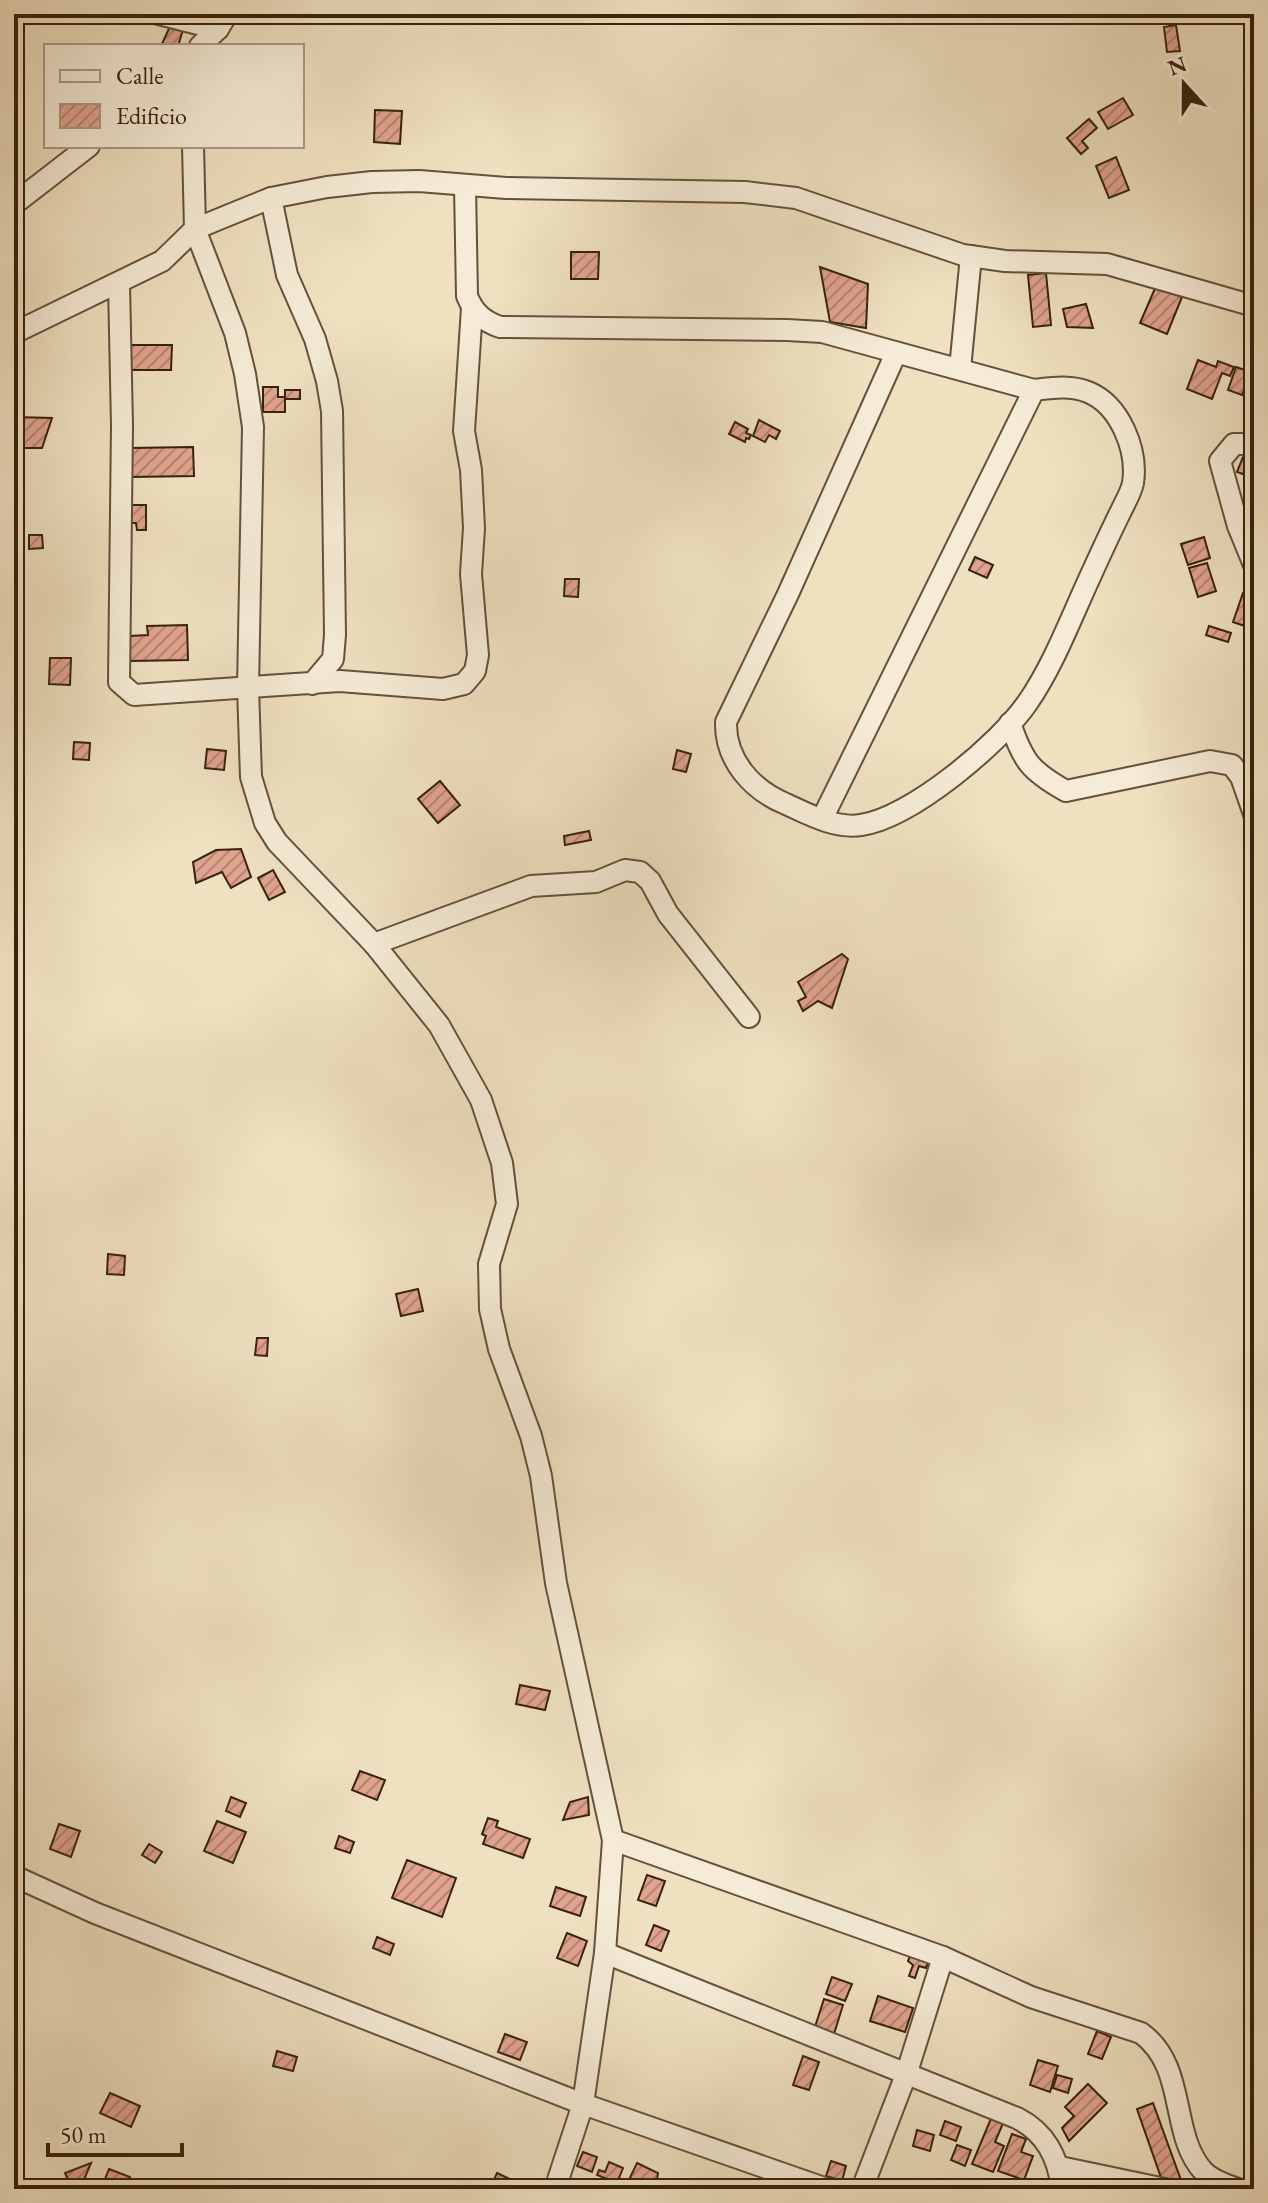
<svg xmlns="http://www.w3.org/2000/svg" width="1268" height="2203" font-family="'EB Garamond',serif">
	<defs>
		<pattern id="building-hatch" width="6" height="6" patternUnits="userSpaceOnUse" patternTransform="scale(2)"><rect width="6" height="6" fill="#e0a38d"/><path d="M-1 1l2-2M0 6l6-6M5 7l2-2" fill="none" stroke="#b68472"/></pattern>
	</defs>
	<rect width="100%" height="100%" fill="#efe0c0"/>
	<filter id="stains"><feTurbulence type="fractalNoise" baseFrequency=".0025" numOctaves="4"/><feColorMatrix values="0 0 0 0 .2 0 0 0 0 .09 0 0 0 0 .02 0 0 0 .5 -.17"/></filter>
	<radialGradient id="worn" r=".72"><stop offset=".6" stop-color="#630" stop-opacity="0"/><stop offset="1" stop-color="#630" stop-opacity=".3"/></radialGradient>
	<g fill="url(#building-hatch)" stroke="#37210f" stroke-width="2">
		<polygon points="172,22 184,26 179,43 177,46 161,46"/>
		<polygon points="1176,25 1180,51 1167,52 1164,27"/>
		<polygon points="1123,98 1133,115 1108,129 1098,112"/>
		<polygon points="375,110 402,111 400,144 374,142"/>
		<polygon points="1089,119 1097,128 1082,141 1088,148 1081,154 1067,138"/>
		<polygon points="1116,157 1129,190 1109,198 1096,166"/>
		<polygon points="571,252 599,252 598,279 571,279"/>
		<polygon points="820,267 868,284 866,328 830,322"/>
		<polygon points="1046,273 1051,325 1033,327 1028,275"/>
		<polygon points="1156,286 1182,297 1167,334 1140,323"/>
		<polygon points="1086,304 1093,328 1067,327 1063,309"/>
		<polygon points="131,345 172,345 171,370 131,370"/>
		<polygon points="1198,360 1216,367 1218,361 1234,367 1230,376 1222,373 1212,399 1187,389"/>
		<polygon points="1236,367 1251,372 1242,395 1228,390"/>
		<polygon points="263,387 278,387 278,397 285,397 285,390 300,390 300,399 285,399 285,412 263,412"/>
		<polygon points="14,417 52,418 42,448 14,448"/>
		<polygon points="759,420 780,431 776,439 769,435 765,442 753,436"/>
		<polygon points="735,422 748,429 746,433 751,435 749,439 746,438 745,442 729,434"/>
		<polygon points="193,447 194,476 130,477 129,448"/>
		<polygon points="1243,457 1254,461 1254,478 1237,472"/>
		<polygon points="132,505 146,505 146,530 137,530 136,523 131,523"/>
		<polygon points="29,535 42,535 43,548 29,549"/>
		<polygon points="1204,537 1210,558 1188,565 1181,544"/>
		<polygon points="975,557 993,565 987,578 969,570"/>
		<polygon points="1207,563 1216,591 1198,597 1189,568"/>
		<polygon points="565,579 579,579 578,597 564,596"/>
		<polygon points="1243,593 1254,597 1254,629 1233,622"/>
		<polygon points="187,625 188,660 130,661 130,636 148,635 147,626"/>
		<polygon points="1209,626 1231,633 1228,642 1206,635"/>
		<polygon points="50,658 71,658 70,685 49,684"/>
		<polygon points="74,742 90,743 89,760 73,759"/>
		<polygon points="207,749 226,751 224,770 205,768"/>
		<polygon points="677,750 691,754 686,772 673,769"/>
		<polygon points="440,781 460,805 438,823 418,799"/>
		<polygon points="589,831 591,840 565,845 564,836"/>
		<polygon points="241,849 251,877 231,888 222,872 196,883 193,862 216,850"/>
		<polygon points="273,870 285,892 269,900 258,878"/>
		<polygon points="842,954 848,959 832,1008 818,1001 803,1011 798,1001 806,997 798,982"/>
		<polygon points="108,1254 125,1256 124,1275 107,1274"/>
		<polygon points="418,1289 423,1311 401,1316 396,1294"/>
		<polygon points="257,1338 268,1338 267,1356 255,1355"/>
		<polygon points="520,1685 550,1691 545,1710 516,1704"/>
		<polygon points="360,1771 385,1780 377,1800 352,1790"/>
		<polygon points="231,1797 246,1803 240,1817 226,1811"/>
		<polygon points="588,1797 589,1815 563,1820 570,1802"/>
		<polygon points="488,1818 498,1821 496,1827 530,1839 523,1858 483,1844 486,1836 482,1834"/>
		<polygon points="217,1821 246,1832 233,1863 204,1851"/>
		<polygon points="59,1824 80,1831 71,1857 50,1849"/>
		<polygon points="339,1836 354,1842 350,1853 335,1848"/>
		<polygon points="149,1844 162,1852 155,1863 142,1855"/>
		<polygon points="407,1860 456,1878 442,1917 392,1898"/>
		<polygon points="647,1875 665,1881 656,1906 638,1900"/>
		<polygon points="556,1887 586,1897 580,1916 550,1906"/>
		<polygon points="654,1925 669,1931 661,1951 646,1945"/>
		<polygon points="567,1933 587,1941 578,1966 557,1958"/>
		<polygon points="377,1937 394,1944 390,1955 373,1948"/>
		<polygon points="912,1951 930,1957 926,1968 919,1966 915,1978 909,1976 913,1965 908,1961"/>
		<polygon points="832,1977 852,1984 845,2001 826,1994"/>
		<polygon points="878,1996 913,2008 905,2032 870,2021"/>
		<polygon points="824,1999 843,2005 834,2034 815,2027"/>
		<polygon points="1097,2031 1111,2037 1102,2059 1088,2054"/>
		<polygon points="505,2034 527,2042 520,2060 498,2052"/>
		<polygon points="277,2051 297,2057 293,2071 273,2066"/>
		<polygon points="803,2056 819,2062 809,2090 793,2085"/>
		<polygon points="1038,2060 1058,2066 1050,2092 1030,2085"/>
		<polygon points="1057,2075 1072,2079 1068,2093 1053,2088"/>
		<polygon points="1088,2084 1107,2103 1069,2141 1062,2128 1074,2116 1065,2107"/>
		<polygon points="110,2093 140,2106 131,2127 100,2113"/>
		<polygon points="1153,2103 1182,2183 1165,2189 1137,2109"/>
		<polygon points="992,2116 1004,2121 995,2142 1004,2146 993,2172 972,2164"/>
		<polygon points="945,2121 961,2127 956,2141 940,2135"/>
		<polygon points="917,2130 934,2135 930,2151 913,2146"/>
		<polygon points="1012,2134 1026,2139 1021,2152 1033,2156 1024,2180 998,2171"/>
		<polygon points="957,2145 971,2150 965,2166 951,2160"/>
		<polygon points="583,2152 597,2157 592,2172 577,2166"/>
		<polygon points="831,2161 846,2166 842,2181 826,2176"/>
		<polygon points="609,2162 623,2168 617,2183 597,2175 599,2170 605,2172"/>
		<polygon points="91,2163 80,2189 72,2189 65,2173"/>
		<polygon points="637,2163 658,2173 656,2189 641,2187 632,2189 626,2186"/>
		<polygon points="109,2169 130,2177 125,2189 101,2189"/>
		<polygon points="497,2173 518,2183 516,2189 498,2189 491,2186"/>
	</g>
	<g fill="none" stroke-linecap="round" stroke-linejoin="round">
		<defs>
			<g id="street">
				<polyline points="159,14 218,29"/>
				<polyline points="200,46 218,29 227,14"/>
				<polyline points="193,146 195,229 235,333 245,374 253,427 248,688 251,777 265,823 277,842 374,944 439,1025 481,1100 502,1163 507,1204 489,1264 490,1309 499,1349 531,1436 541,1476 556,1583 613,1840 605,1953 583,2104 555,2189"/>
				<path d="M 465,186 L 467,296 C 474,313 483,321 500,327 L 787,330 L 822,332 L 1034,390 C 1052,388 1070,385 1088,392 C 1120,405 1138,450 1133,483 C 1131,493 1125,502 1121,511 C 1110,533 1100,555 1090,577 C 1071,618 1054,664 1028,702 C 1000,743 911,818 861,825 C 835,829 808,814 786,804 C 752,790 725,760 726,722 L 788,594 L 896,353"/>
				<polyline points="271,198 287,275 315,339 327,381 332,411 335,635 333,659 312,684"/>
				<polyline points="14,204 89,146"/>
				<polyline points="119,284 122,426 119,682 134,695 340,681 443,689 464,684 475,671 478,655 471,574 474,528 471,470 464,431 472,308"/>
				<polyline points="14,333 162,261 195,229 229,215 271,198 327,187 372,182 419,181 506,188 745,192 796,198 963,255 1005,261 1107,264 1254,306"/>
				<polyline points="960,369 971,256"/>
				<polyline points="1254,444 1234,444 1220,461 1238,526 1254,565"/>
				<path d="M 1010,723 C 1023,761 1030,771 1066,791 L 1210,761 L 1232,765 L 1241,777 L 1254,814"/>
				<polyline points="822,819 1034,390"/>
				<polyline points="374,944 531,886 596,882 625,870 640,872 650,881 668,914 749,1017"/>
				<path d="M 613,1840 L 943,1957 L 1031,1997 L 1141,2033 C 1188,2067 1169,2135 1204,2172 C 1213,2181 1227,2185 1238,2189"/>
				<polyline points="14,1876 95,1913 583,2104 827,2189"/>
				<path d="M 605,1953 L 1017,2118 C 1046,2133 1058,2157 1062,2189"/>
				<polyline points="1060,2167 1165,2189"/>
				<polyline points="862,2189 907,2072 943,1957"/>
			</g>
		</defs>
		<use href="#street" stroke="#65513b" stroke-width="24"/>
		<use href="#street" stroke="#f5ebd6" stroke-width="20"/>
	</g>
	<rect width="1268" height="2203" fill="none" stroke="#efe0c0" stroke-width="48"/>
	<rect x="16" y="16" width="1236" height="2171" fill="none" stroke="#37210f" stroke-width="4"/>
	<rect x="24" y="24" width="1220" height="2155" fill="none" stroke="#37210f" stroke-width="2"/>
	<rect x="44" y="44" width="260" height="104" fill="#f5ebd6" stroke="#a99a86" stroke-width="2"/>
	<rect x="60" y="70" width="40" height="12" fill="#f5ebd6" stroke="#a99a86" stroke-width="2"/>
	<text x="116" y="84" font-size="24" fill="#37210f">Calle</text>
	<rect x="60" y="104" width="40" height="24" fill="url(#building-hatch)" stroke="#a99a86" stroke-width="2"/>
	<text x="116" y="124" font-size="24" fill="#37210f">Edificio</text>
	<g transform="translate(1184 84) rotate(339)" stroke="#f5ebd6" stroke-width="6" paint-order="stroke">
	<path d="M0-6L14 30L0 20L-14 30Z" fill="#37210f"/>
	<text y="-12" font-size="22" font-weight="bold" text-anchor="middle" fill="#37210f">N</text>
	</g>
	<path d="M48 2143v12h134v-12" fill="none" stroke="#37210f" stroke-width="4"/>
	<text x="60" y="2143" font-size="24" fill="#37210f" stroke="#f5ebd6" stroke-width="6" paint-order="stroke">50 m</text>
	<rect width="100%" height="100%" filter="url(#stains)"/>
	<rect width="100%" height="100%" fill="url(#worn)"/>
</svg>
